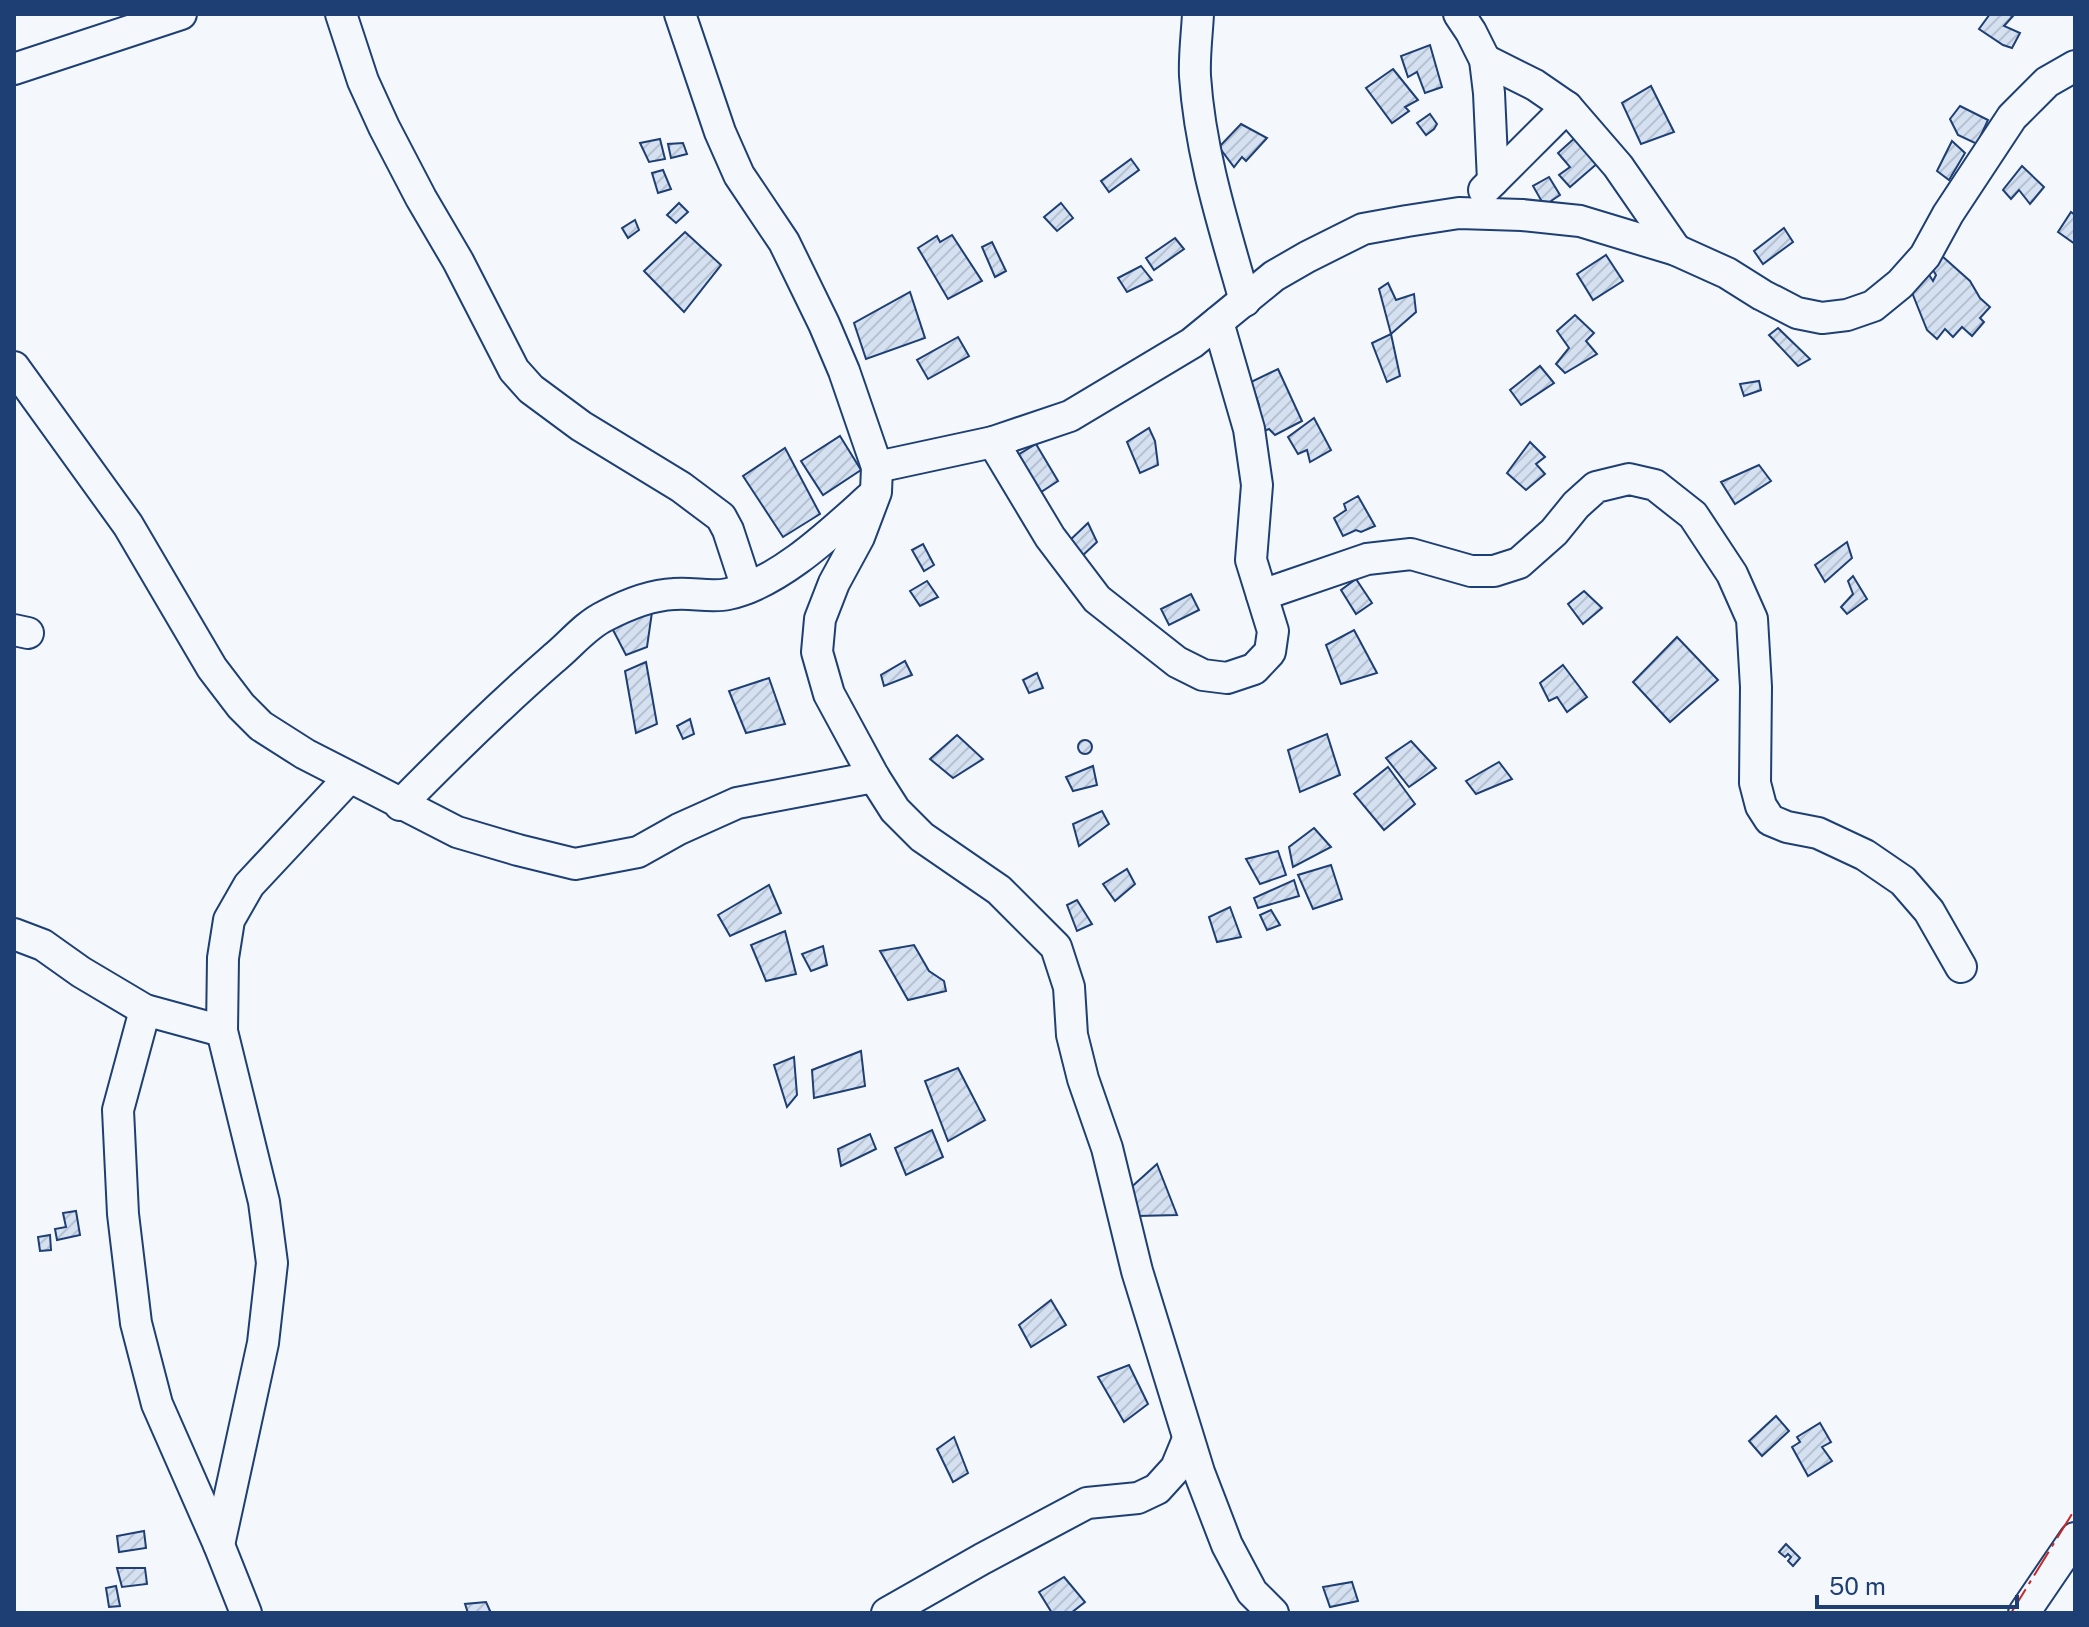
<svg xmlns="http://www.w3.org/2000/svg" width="2089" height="1627" font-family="'Public Sans',sans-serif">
	<defs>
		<pattern id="building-hatch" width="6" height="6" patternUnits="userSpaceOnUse" patternTransform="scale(2)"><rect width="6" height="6" fill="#d5e0f0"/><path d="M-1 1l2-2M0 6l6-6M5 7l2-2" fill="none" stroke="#b6c1d1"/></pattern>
	</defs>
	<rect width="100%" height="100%" fill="#f4f7fb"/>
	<g fill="url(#building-hatch)" stroke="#1d3f73" stroke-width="2">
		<polygon points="1990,14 2006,14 2013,16 2004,26 2020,33 2012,48 2003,45 1979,29"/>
		<polygon points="1430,45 1442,87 1425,93 1417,72 1408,77 1401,56"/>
		<polygon points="1393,69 1418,100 1405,107 1409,111 1392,123 1366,88"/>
		<polygon points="1651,86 1674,132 1641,144 1622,103"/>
		<polygon points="1960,106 1988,120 1977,144 1958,135 1950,119"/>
		<polygon points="1430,114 1437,124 1434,129 1426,135 1417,123"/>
		<polygon points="1241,124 1267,138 1246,161 1242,157 1234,167 1219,147"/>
		<polygon points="1577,136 1599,162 1570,187 1559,175 1570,167 1558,153"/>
		<polygon points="660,139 665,159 649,162 640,143"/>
		<polygon points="1952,141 1965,153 1949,180 1937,171"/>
		<polygon points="683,143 687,154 671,158 668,144"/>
		<polygon points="1131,159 1139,170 1109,192 1101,181"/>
		<polygon points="2022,166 2044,187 2030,204 2019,190 2011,199 2003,190"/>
		<polygon points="663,170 671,189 658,193 652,173"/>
		<polygon points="1549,177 1560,195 1551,201 1553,205 1546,209 1533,186"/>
		<polygon points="679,203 688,212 676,223 667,215"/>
		<polygon points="1061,203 1073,218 1057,231 1044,217"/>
		<polygon points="2071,212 2075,215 2075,244 2058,232"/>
		<polygon points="635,220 639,230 628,238 622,228"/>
		<polygon points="1784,228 1793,242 1763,264 1754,251"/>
		<polygon points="685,232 721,265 684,312 644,271"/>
		<polygon points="952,235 982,281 948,299 918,248 937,236 940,242"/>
		<polygon points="1175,238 1184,249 1154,270 1146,258"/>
		<polygon points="992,242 1006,271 995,277 982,247"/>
		<polygon points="1606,255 1623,281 1593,300 1577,274"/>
		<polygon points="1942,256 1970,281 1980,298 1990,307 1980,318 1984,322 1972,336 1962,327 1953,337 1945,329 1937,339 1927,330 1911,290 1928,273 1933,281 1936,275 1931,267"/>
		<polygon points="1141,266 1152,280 1127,292 1118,278"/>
		<polygon points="1388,283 1396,300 1414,294 1416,312 1391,334 1379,289"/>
		<polygon points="910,292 925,338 866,359 854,323"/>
		<polygon points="1575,315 1594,333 1586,341 1597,354 1565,373 1556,364 1569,348 1557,331"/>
		<polygon points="1778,328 1810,359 1798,366 1769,335"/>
		<polygon points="1391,334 1400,376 1387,382 1372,343"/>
		<polygon points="958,337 969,356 928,379 917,360"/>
		<polygon points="1540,366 1554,383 1521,405 1510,390"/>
		<polygon points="1278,369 1302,421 1275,435 1269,429 1264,431 1252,411 1259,405 1251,382"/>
		<polygon points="1759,381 1761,390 1744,396 1740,384"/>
		<polygon points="1314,418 1331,450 1310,462 1307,450 1298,454 1288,437"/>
		<polygon points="1149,428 1155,441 1158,465 1140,473 1127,442"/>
		<polygon points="840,436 861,470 823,495 801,461"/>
		<polygon points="1530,442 1545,457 1536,464 1545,474 1526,490 1507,473"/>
		<polygon points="1036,444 1058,481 1038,494 1016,456"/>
		<polygon points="785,448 820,514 783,537 743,476"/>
		<polygon points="1759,465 1771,481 1735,504 1721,482"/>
		<polygon points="1358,496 1375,526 1361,532 1356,530 1343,536 1334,518 1346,510 1344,504"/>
		<polygon points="1088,523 1097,542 1081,557 1068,542"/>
		<polygon points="1847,542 1852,558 1825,582 1815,565"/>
		<polygon points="923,544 934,565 924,571 912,550"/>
		<polygon points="1853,576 1867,599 1847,614 1841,607 1853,594 1848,581"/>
		<polygon points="1356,579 1372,603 1356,614 1341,590"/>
		<polygon points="927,581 938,597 920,606 910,591"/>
		<polygon points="1584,591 1602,608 1583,624 1568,604"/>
		<polygon points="1191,594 1199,610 1169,625 1161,609"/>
		<polygon points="652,612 647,647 626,655 612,628"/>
		<polygon points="1354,630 1377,673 1341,684 1326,645"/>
		<polygon points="1677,637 1718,680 1670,722 1633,682"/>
		<polygon points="905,661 912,675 884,686 881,675"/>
		<polygon points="646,662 657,724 636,733 625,671"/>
		<polygon points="1563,665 1587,697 1567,712 1557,697 1549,701 1540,683"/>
		<polygon points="1037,673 1043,688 1029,693 1023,680"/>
		<polygon points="769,678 785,724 746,733 729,691"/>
		<polygon points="690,719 694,734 683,739 677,726"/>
		<polygon points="1327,734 1340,775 1300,792 1288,750"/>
		<polygon points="957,735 983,759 953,778 930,759"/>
		<circle cx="1085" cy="747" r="7"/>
		<polygon points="1411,741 1436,768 1409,787 1386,758"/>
		<polygon points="1499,762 1512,779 1476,794 1466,781"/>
		<polygon points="1093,766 1097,785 1073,791 1066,777"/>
		<polygon points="1388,767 1415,804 1384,830 1354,794"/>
		<polygon points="1102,811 1109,824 1079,846 1073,824"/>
		<polygon points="1314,828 1331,847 1293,867 1289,847"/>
		<polygon points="1278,851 1286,875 1260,884 1246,859"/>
		<polygon points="1331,865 1342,899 1313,909 1298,875"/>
		<polygon points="1127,869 1135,884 1115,901 1103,884"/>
		<polygon points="1294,880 1299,896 1258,908 1254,898"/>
		<polygon points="769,885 781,913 730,936 718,915"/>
		<polygon points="1077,900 1092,924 1077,931 1067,905"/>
		<polygon points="1230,907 1241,937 1217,942 1209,917"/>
		<polygon points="1271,910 1280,925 1267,930 1260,915"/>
		<polygon points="785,931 796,974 766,981 751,945"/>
		<polygon points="914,945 929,971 944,981 946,991 908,1000 880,951"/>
		<polygon points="823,946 827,965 811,971 802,954"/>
		<polygon points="861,1051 865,1086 814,1098 812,1070"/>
		<polygon points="794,1057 797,1095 787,1107 774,1065"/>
		<polygon points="958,1068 985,1120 948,1141 925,1081"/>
		<polygon points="932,1130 943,1157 906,1175 895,1148"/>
		<polygon points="870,1134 876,1149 841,1166 838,1149"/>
		<polygon points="1157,1164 1177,1215 1138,1216 1127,1191"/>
		<polygon points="76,1211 80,1235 57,1240 55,1229 66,1227 63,1213"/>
		<polygon points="50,1235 51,1250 40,1251 38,1237"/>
		<polygon points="1051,1300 1066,1325 1031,1347 1019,1325"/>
		<polygon points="1129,1365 1148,1404 1124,1422 1098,1377"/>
		<polygon points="1776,1416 1789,1431 1762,1456 1749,1441"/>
		<polygon points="1820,1423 1831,1442 1822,1447 1832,1461 1808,1476 1792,1447 1800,1442 1797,1437"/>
		<polygon points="954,1437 968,1473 953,1482 937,1449"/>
		<polygon points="144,1531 146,1548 119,1552 117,1536"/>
		<polygon points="1786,1544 1800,1558 1793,1566 1788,1561 1791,1557 1788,1554 1785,1557 1779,1552"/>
		<polygon points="117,1568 145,1568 147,1584 122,1587"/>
		<polygon points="1064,1577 1085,1602 1071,1613 1052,1613 1039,1592"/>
		<polygon points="1352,1582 1358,1601 1330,1607 1323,1587"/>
		<polygon points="116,1586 120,1606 109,1607 106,1588"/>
		<polygon points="486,1602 491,1613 468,1613 465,1604"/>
	</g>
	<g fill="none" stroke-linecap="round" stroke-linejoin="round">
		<defs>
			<g id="minor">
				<polyline points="341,14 363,81 384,127 421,198 458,261 514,370 531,389 581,426 681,487 721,517 728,530 747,588"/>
				<polyline points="680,14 720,132 739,175 784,242 824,324 844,371 877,467 876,492 859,537 834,583 820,619 817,652 829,694 874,777 895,810 922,837 999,890 1056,947 1069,987 1072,1035 1083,1079 1107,1148 1137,1271 1199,1472 1227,1545 1252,1592 1273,1613"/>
				<path d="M 1198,14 C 1197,34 1194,56 1195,76 C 1200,153 1224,227 1245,301"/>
				<polyline points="1459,14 1471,32 1485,60 1489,93 1493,181"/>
				<polyline points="1485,60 1535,85 1567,107 1618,166 1676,250"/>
				<polyline points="14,69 181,14"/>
				<polyline points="1484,190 1567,107"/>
				<polyline points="14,367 128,525 212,668 241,706 261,726 305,754 457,832 518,850 575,864 638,852 679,829 737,803 874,777"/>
				<polyline points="993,442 1050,537 1097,599 1177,662 1203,675 1227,678 1254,669 1270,652 1273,631 1251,560 1257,485 1249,429 1218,322"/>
				<polyline points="877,467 993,442 1070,416 1192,343 1274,276 1307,257 1363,229 1407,221 1459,213 1522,215 1580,221 1676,250 1727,273 1762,295 1797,313 1822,318 1847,315 1873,306 1900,284 1925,256 1948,214 2012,117 2047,82 2075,66"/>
				<polyline points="1262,595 1367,559 1411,554 1471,571 1494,571 1519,563 1554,532 1576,505 1596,487 1629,479 1655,485 1693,515 1732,574 1752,619 1756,687 1755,783 1761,806 1770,820 1787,827 1818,833 1865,855 1903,881 1929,911 1961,967"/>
				<polyline points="14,630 28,633"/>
				<path d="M 400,805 C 450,754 500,705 554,658 C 570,645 586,625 605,616 C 626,605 650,595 674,594 C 692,592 710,598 728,594 C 780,583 834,530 872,496"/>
				<polyline points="14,934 43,945 81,972 145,1010 222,1031"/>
				<polyline points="145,1010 118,1110 123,1214 136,1323 157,1404 219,1545 246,1613"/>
				<polyline points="219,1545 263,1343 272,1263 264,1202 222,1031 223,958 229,920 249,885 349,778"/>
				<polyline points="887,1613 982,1559 1087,1503 1138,1498 1157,1489 1176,1468 1188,1439"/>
				<polyline points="2024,1613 2075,1538"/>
			</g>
		</defs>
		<use href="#minor" stroke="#1d3f73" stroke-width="34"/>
		<use href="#minor" stroke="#f4f7fb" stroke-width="30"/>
		<polyline stroke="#c62828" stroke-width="2" stroke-dasharray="28 6 4 6" stroke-linecap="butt" points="2011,1613 2075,1509"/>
	</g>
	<rect width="2089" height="1627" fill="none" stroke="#1d3f73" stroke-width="32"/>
	<path d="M1817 1595v12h200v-12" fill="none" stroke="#1d3f73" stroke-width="4"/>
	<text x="1829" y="1595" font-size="24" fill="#1d3f73" stroke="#f4f7fb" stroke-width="6" paint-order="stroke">50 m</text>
</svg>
